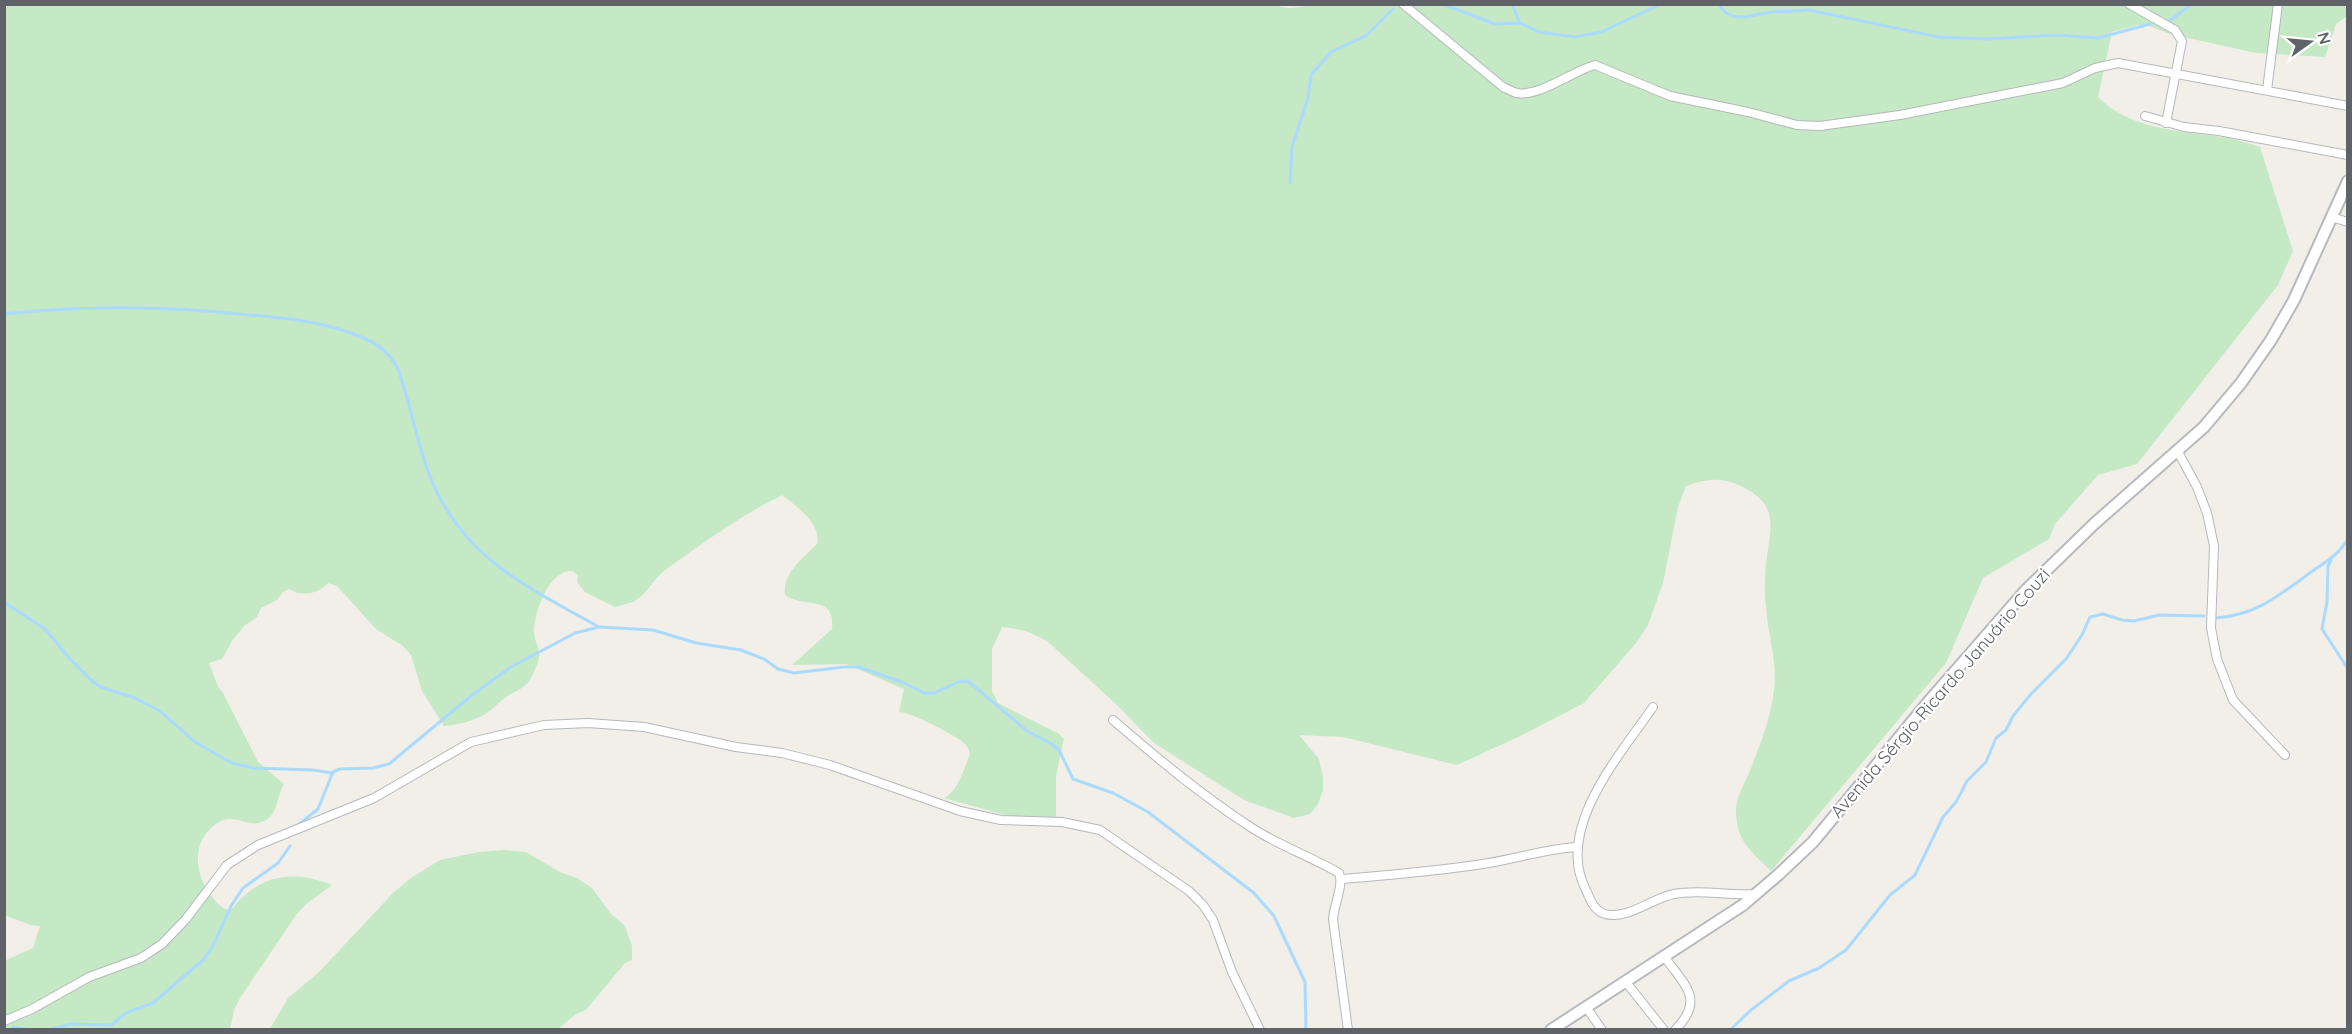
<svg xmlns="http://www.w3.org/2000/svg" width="2352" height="1034" font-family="Quicksand,sans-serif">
	<rect width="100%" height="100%" fill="#f1efe8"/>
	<g fill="#c5e8c5">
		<path d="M 331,4 L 1274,4 C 1286,11 1302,7 1314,4 L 2347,5 L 2347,16 L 2336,24 L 2325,57 L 2256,53 L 2170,34 L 2147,25 L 2138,25 L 2112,32 L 2098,97 C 2131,131 2185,131 2229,138 C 2239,140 2250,144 2260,147 L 2293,251 L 2278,285 L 2137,464 L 2098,475 L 2055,524 L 2049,539 L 1983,578 L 1946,663 L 1771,871 C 1751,851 1736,841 1736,810 C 1736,797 1745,783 1750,771 C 1759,747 1769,723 1773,697 C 1779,662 1768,640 1766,607 C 1764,590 1765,572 1767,556 C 1772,523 1777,505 1743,487 C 1723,477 1707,478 1686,486 L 1678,507 L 1663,583 L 1648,625 L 1636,643 L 1584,703 L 1520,736 L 1457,765 L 1343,737 L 1299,735 L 1319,759 L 1323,778 L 1323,790 L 1318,804 L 1310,814 L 1294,818 L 1244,800 L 1154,743 L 1117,705 L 1047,641 L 1026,631 L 1005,627 L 1002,627 L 992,649 L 992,691 L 998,703 L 1059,734 L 1064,739 L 1056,776 L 1056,818 L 1009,816 L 944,798 C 958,792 964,768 970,754 C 969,750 969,749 966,745 C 960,737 909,711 899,712 L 904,689 L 846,664 L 792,665 L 832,629 C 836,593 803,609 785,595 C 782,573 803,559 817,544 C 822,524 796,506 782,495 C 740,516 703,543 665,570 C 653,579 646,596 633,602 C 627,604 620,605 615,607 L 585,592 L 577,582 L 578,576 L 573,571 C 549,569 534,612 534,632 C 535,648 544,648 536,667 C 529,685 525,687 509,695 C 502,699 497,705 491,710 C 477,721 461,724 444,726 L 422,691 L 411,655 L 403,646 L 376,629 L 337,586 L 328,583 C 318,594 302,597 289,589 L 283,592 L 277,600 L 261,608 L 257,617 L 244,626 L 232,641 L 222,659 L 209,663 L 218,687 L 223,693 L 258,762 L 284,784 C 277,795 278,813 266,820 C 244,832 234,806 210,829 C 185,853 202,897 229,911 C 235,906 240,899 246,894 C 273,872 301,873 332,885 L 305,905 L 296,915 L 240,998 L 234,1010 L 230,1029 L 5,1029 L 4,961 L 33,948 L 40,926 L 31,925 L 4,915 L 5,5 Z"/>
		<polygon points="503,850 526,852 560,872 577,878 592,888 611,914 625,926 632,946 632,960 625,963 586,1010 576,1014 558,1029 270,1029 288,998 318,973 394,892 411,878 440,860 479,852"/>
	</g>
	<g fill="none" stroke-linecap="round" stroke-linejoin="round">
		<g stroke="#aadaff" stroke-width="3">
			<polyline points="1443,4 1495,24 1520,23 1539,32 1575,37 1601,32 1661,4"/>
			<polyline points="1512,4 1520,23"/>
			<polyline points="1718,4 1725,12 1732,16 1745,17 1771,12 1809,10 1939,37 1987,39 2056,35 2098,38 2150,24"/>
			<polyline points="2169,21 2192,4"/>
			<polyline points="1290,183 1292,147 1308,98 1311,75 1331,52 1367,35 1393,9"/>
			<path d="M 4,314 C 86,305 168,306 250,315 C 287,318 326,322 361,337 C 377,343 390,354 398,369 C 410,403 416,439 429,474 C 460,556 525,586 597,626"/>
			<polyline points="2331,560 2328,566 2327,602 2322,629 2348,669"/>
			<polyline points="4,602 45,629 69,658 93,682 101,687 135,698 160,711 195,742 232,763 253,768 313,770 332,773"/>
			<path d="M 2216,618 C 2255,615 2277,597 2307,575 C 2322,564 2338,556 2348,539"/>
			<polyline points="298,825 318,809 333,772 340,769 373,768 389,764 471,696 511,667 575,633 599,627 653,630 696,643 741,650 764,659 778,669 794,673 844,667 859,667 904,683 924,693 934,693 958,682 968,681 1027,731 1052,744 1059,750 1073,779 1113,793 1148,812 1254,893 1274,916 1305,982 1306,1030"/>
			<polyline points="13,1027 31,1030"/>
			<polyline points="49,1030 70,1024 111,1025 126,1013 153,1003 204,959 213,946 231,906 243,888 278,863 290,846"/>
			<polyline points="1730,1030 1751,1010 1789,981 1819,968 1846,950 1890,895 1915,875 1943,817 1956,802 1967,781 1986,762 1996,738 2006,730 2013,716 2031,694 2066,659 2082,635 2090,617 2103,614 2122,620 2134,621 2159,615 2204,616"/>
		</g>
		<defs>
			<g id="street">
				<path d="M 1403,4 L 1503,87 C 1508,89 1512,92 1517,93 C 1540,97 1572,71 1595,65 L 1670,96 L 1748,112 L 1797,125 L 1820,126 L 1900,115 L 2063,83 L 2095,68 L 2118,63 L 2348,106"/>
				<polyline points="2129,4 2175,30 2182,41 2166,123"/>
				<polyline points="2267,90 2278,4"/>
				<polyline points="2145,116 2184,127 2219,131 2348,155"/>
				<polyline points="2331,217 2348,222"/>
				<polyline points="2177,450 2197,487 2207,513 2214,546 2211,628 2217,659 2233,700 2285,755"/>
				<path d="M 1653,707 C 1620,755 1554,829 1586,890 C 1590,899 1594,911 1605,914 C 1628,920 1652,898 1674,894 C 1700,889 1729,896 1756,894"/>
				<path d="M 1113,720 C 1157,758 1200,794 1249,826 C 1277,845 1310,856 1339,873 C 1344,885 1334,904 1333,919 L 1348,1030"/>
				<path d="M 1342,879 C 1391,875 1440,871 1489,863 C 1519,858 1546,849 1576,847"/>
				<path d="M 1664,956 C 1684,985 1706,999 1675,1030"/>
				<polyline points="1625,981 1664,1030"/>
				<polyline points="1586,1007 1602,1030"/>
				<polyline points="4,1021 32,1009 89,977 141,958 162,944 186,919 227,865 258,845 374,798 471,742 544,725 588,723 644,727 736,747 782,753 830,765 960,811 1001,820 1062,822 1100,830 1189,891 1203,905 1213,920 1232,972 1260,1030"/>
			</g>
			<polyline id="secondary" points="1551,1030 1743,905 1778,875 1813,842 1930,700 2026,590 2094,524 2204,427 2241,383 2271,340 2294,300 2348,181"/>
		</defs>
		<use href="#street" stroke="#b5b8bc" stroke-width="10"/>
		<use href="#secondary" stroke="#b6babf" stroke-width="14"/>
		<use href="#street" stroke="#fff" stroke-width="8"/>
		<use href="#secondary" stroke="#fff" stroke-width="10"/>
	</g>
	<g text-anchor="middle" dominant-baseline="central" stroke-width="4.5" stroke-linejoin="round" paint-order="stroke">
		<g font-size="18" fill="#5f6368" stroke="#fff">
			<text transform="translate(1940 693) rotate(-49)">Avenida Sérgio Ricardo Januário Couzi</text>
		</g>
	</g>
	<rect width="2352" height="1034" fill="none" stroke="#5f6368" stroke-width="12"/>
	<g transform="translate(2310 42) rotate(75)" stroke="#ffffff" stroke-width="4.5" paint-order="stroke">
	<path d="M0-4.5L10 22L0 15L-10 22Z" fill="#5f6368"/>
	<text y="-9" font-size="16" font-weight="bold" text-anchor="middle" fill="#5f6368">N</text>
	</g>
</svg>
